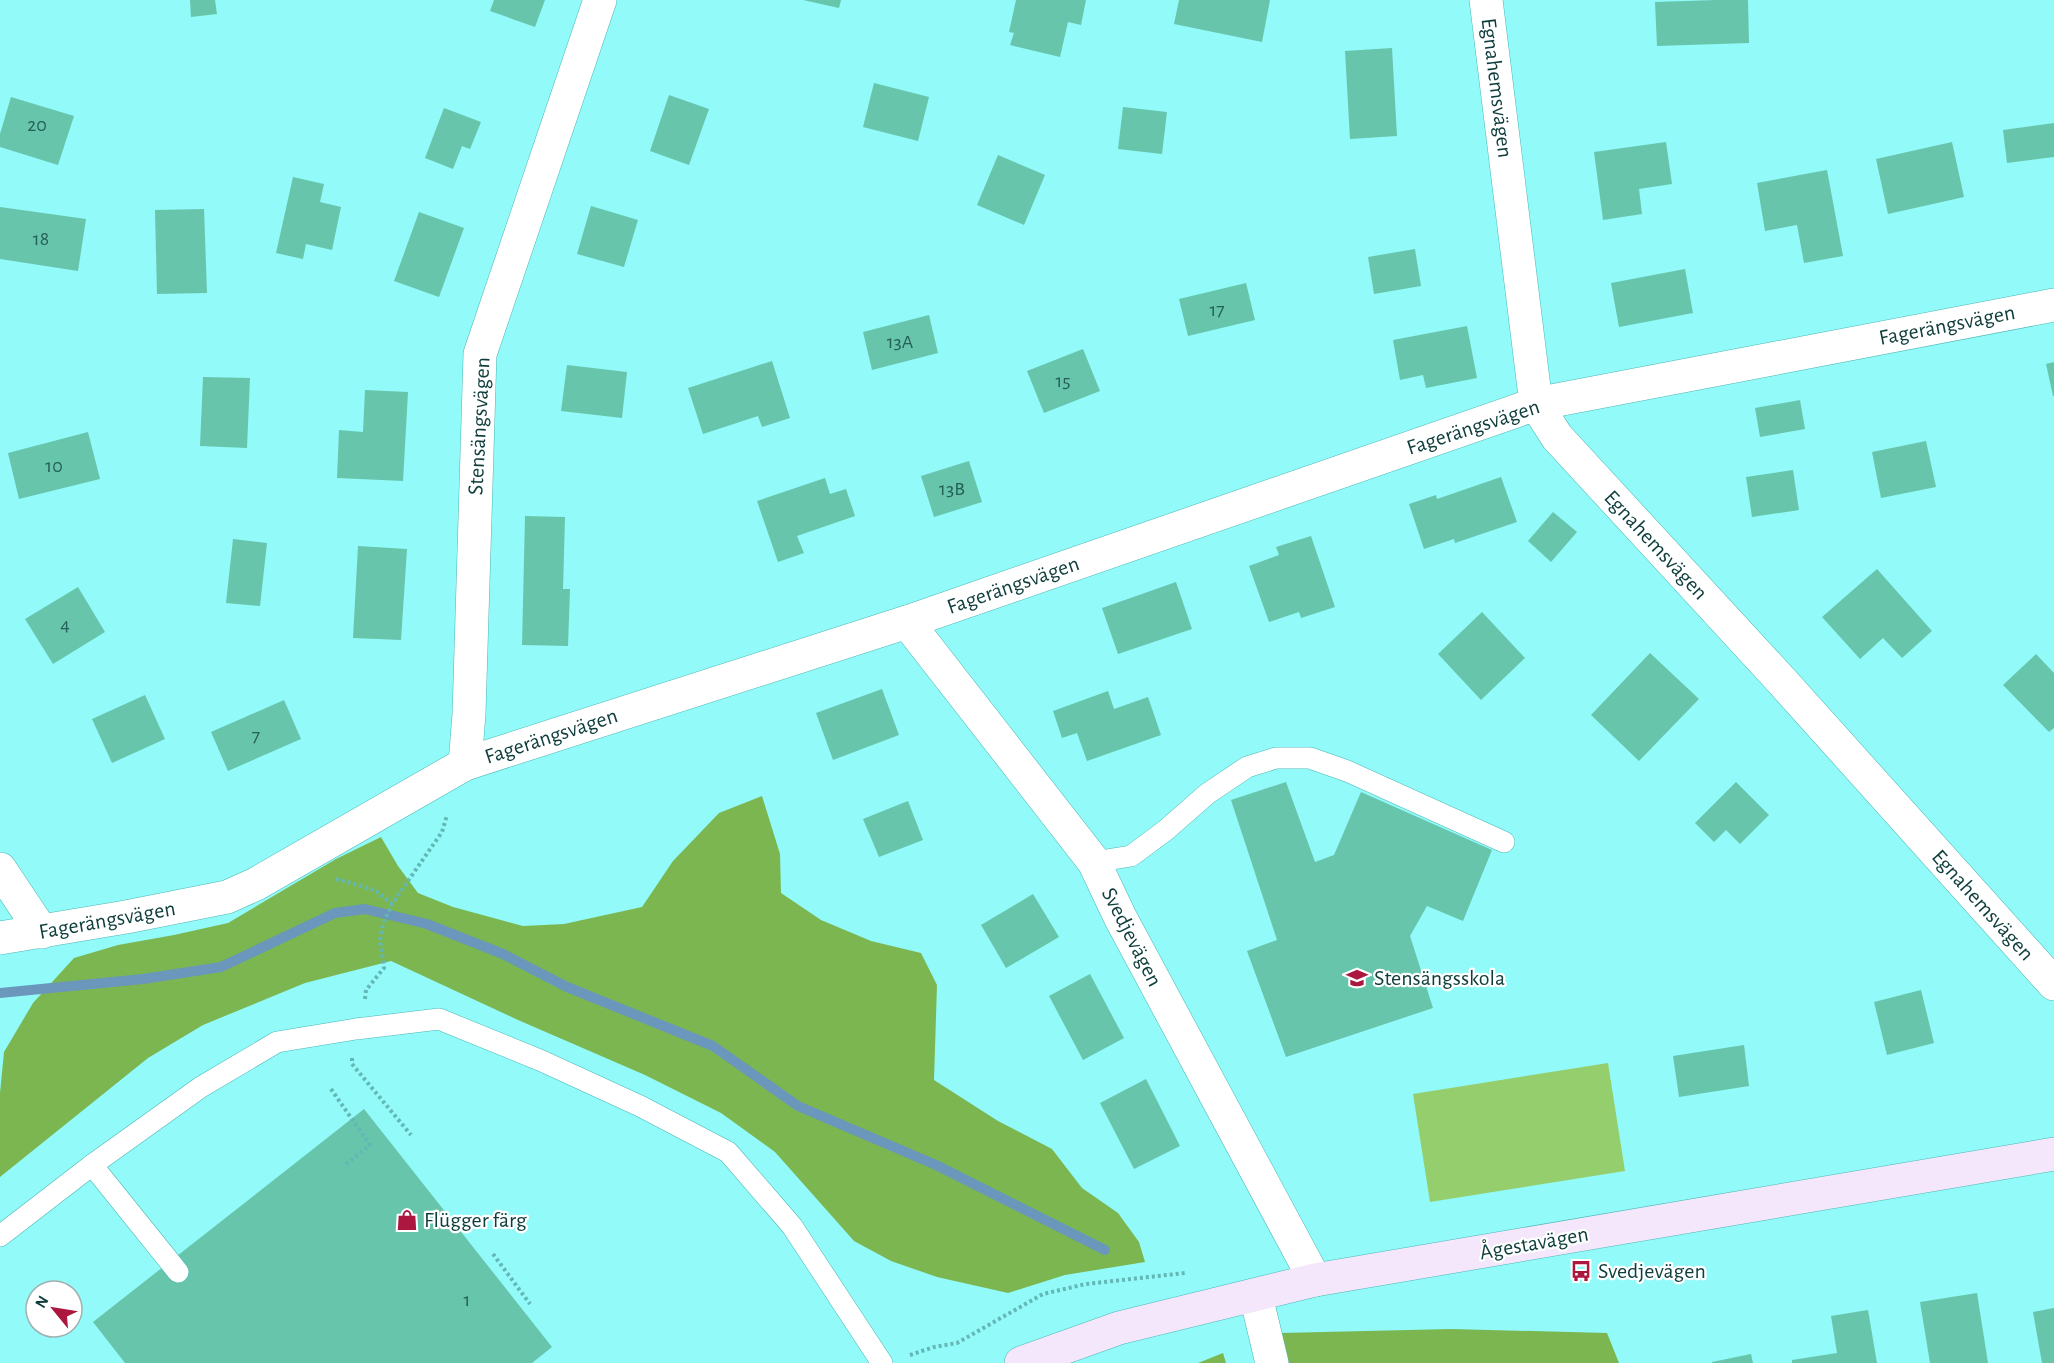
<svg xmlns="http://www.w3.org/2000/svg" width="2054" height="1363" font-family="'Alegreya Sans',sans-serif">
	<rect width="100%" height="100%" fill="#92faf8"/>
	<polygon fill="#95cf6d" points="1608,1063 1625,1171 1430,1202 1413,1094"/>
	<g fill="#7cb651">
		<polygon points="762,796 780,854 781,893 821,920 871,941 921,953 937,985 934,1080 998,1121 1052,1149 1082,1188 1118,1213 1139,1242 1145,1262 1065,1275 1008,1293 937,1277 891,1261 854,1241 775,1152 721,1113 645,1075 518,1020 391,961 305,983 203,1025 148,1058 0,1177 0,1093 4,1052 33,1003 74,958 118,945 174,935 228,923 336,859 381,837 398,866 418,893 453,907 523,926 564,924 642,907 673,861 719,813"/>
		<polygon points="1451,1329 1607,1333 1619,1363 1287,1363 1280,1333"/>
		<polygon points="1223,1353 1226,1363 1198,1363"/>
	</g>
	<g fill="none" stroke-linecap="round" stroke-linejoin="round">
		<polyline stroke="#6a97bb" stroke-width="10" points="0,993 143,979 221,967 335,913 365,909 427,924 503,954 567,987 713,1046 798,1106 936,1165 1105,1250"/>
	</g>
	<g fill="#67c5ac">
		<polygon points="190,0 215,0 217,14 191,17"/>
		<polygon points="494,0 545,0 535,27 490,11"/>
		<polygon points="803,0 841,0 839,8"/>
		<polygon points="1016,0 1086,0 1081,25 1068,22 1060,57 1010,45 1014,33 1009,32"/>
		<polygon points="1179,0 1270,0 1262,42 1174,24"/>
		<polygon points="1716,0 1748,0 1749,43 1657,46 1655,2"/>
		<polygon points="1392,48 1397,136 1350,139 1345,51"/>
		<polygon points="874,83 929,97 918,141 863,127"/>
		<polygon points="669,95 709,109 689,165 650,151"/>
		<polygon points="11,97 74,116 58,165 0,147 0,134"/>
		<polygon points="1123,107 1167,112 1162,154 1118,149"/>
		<polygon points="444,108 481,122 470,149 462,146 453,169 425,158"/>
		<polygon points="2054,123 2054,157 2007,163 2003,130"/>
		<polygon points="1666,142 1672,184 1639,189 1642,214 1603,220 1594,152"/>
		<polygon points="1952,142 1964,197 1888,214 1876,159"/>
		<polygon points="998,155 1045,175 1024,225 977,205"/>
		<polygon points="1827,170 1843,256 1804,263 1797,225 1765,231 1757,183"/>
		<polygon points="293,177 324,184 320,202 341,207 332,250 306,244 303,259 276,253"/>
		<polygon points="591,206 638,220 624,267 577,254"/>
		<polygon points="0,207 86,219 78,271 0,259"/>
		<polygon points="204,209 207,293 157,294 155,210"/>
		<polygon points="419,212 464,228 439,297 394,281"/>
		<polygon points="1415,249 1421,286 1374,294 1368,257"/>
		<polygon points="1685,269 1693,313 1619,327 1611,283"/>
		<polygon points="1246,283 1255,320 1188,336 1179,299"/>
		<polygon points="929,315 938,353 872,370 863,332"/>
		<polygon points="1467,326 1477,378 1426,388 1423,375 1400,380 1393,340"/>
		<polygon points="1083,349 1100,391 1044,413 1027,371"/>
		<polygon points="772,361 790,418 762,427 758,416 703,434 688,388"/>
		<polygon points="2054,362 2054,396 2053,396 2046,364"/>
		<polygon points="567,365 627,372 622,418 561,411"/>
		<polygon points="203,377 250,378 247,448 200,446"/>
		<polygon points="365,390 408,392 403,481 337,478 339,430 363,432"/>
		<polygon points="1800,400 1805,429 1760,437 1755,408"/>
		<polygon points="88,432 100,479 19,499 8,453"/>
		<polygon points="1926,441 1936,487 1881,498 1872,452"/>
		<polygon points="969,461 982,502 934,517 921,476"/>
		<polygon points="1793,470 1799,510 1752,517 1746,477"/>
		<polygon points="1501,477 1517,522 1455,543 1454,539 1424,549 1409,504 1436,495 1437,499"/>
		<polygon points="825,478 830,494 846,489 855,516 797,536 804,553 778,562 757,501"/>
		<polygon points="1553,512 1577,532 1551,562 1528,541"/>
		<polygon points="525,516 565,517 563,589 570,589 568,646 522,645"/>
		<polygon points="1311,536 1335,607 1301,618 1299,612 1269,622 1249,566 1279,555 1276,547"/>
		<polygon points="233,539 267,543 260,606 226,603"/>
		<polygon points="358,546 407,549 401,640 353,638"/>
		<polygon points="1877,569 1932,631 1902,658 1883,638 1860,659 1822,617"/>
		<polygon points="1176,582 1192,629 1118,654 1102,608"/>
		<polygon points="78,587 105,632 53,664 25,619"/>
		<polygon points="1482,612 1525,658 1481,700 1438,654"/>
		<polygon points="1650,653 1699,699 1639,761 1591,715"/>
		<polygon points="2036,654 2054,673 2054,728 2049,732 2003,685"/>
		<polygon points="882,689 899,735 833,760 816,713"/>
		<polygon points="1108,691 1114,709 1148,697 1161,735 1087,761 1077,733 1062,738 1053,711"/>
		<polygon points="145,695 165,739 112,763 92,719"/>
		<polygon points="284,700 301,739 228,771 211,732"/>
		<polygon points="1286,782 1315,862 1334,855 1361,792 1492,850 1463,921 1427,906 1410,936 1433,1008 1286,1057 1247,951 1277,940 1231,800"/>
		<polygon points="1736,782 1769,815 1740,844 1726,830 1714,842 1695,823"/>
		<polygon points="908,801 923,840 879,857 863,819"/>
		<polygon points="1033,894 1059,937 1006,968 981,925"/>
		<polygon points="1090,974 1124,1038 1083,1060 1049,996"/>
		<polygon points="1921,990 1934,1043 1887,1055 1874,1002"/>
		<polygon points="1744,1045 1749,1086 1679,1097 1673,1056"/>
		<polygon points="1146,1079 1180,1146 1134,1169 1100,1103"/>
		<polygon points="364,1109 552,1347 532,1363 125,1363 93,1322"/>
		<polygon points="1977,1293 1988,1363 1930,1363 1920,1302"/>
		<polygon points="2054,1308 2054,1363 2042,1363 2033,1312"/>
		<polygon points="1868,1310 1877,1363 1792,1363 1792,1360 1837,1353 1831,1316"/>
		<polygon points="1751,1354 1753,1363 1712,1363 1712,1362"/>
	</g>
	<g fill="none" stroke-linecap="round" stroke-linejoin="round">
		<defs>
			<g id="lane">
				<polyline points="1094,862 1131,856 1166,830 1207,794 1247,767 1276,758 1310,758 1347,771 1504,842"/>
				<polyline points="92,1165 178,1272"/>
				<polyline points="0,1236 92,1165 201,1087 277,1042 356,1029 439,1019 542,1061 640,1106 728,1152 792,1226 882,1363"/>
			</g>
			<g id="street">
				<polyline points="1486,0 1536,404 1557,437 1780,679 2054,984"/>
				<polyline points="907,622 1094,862 1120,917 1315,1280"/>
				<polyline points="465,764 469,714 480,354 600,0"/>
				<polyline points="0,869 42,932"/>
				<polyline points="0,938 126,917 227,897 256,884 465,764 907,622 1536,404 2054,305"/>
				<polyline points="1256,1296 1272,1363"/>
			</g>
			<polyline id="secondary" points="1021,1363 1119,1328 1315,1280 2054,1154"/>
		</defs>
		<use href="#lane" stroke="#4bb7b5" stroke-width="22"/>
		<use href="#street" stroke="#4bb7b5" stroke-width="34"/>
		<use href="#secondary" stroke="#4bb7b5" stroke-width="34"/>
		<g stroke="#63b7b5" stroke-width="4" stroke-dasharray="3 3" stroke-linecap="butt">
			<polyline points="336,879 375,890 392,904"/>
			<polyline points="365,999 366,990 384,968 380,940 383,924 392,904 442,832 447,815"/>
			<polyline points="352,1058 352,1064 411,1135"/>
			<polyline points="331,1089 370,1145 345,1165"/>
			<polyline points="493,1254 530,1304"/>
			<polyline points="910,1355 934,1347 957,1343 1043,1294 1086,1284 1185,1273"/>
		</g>
		<use href="#lane" stroke="#fff" stroke-width="21"/>
		<use href="#street" stroke="#fff" stroke-width="33"/>
		<use href="#secondary" stroke="#f4e7fb" stroke-width="33"/>
	</g>
	<defs>
		<symbol id="school-bare" viewBox="-9 -9 18 18"><path d="M0-5L7-2L0 1L-7-2ZM-4 1L0 2.5L4 1V4Q0 6-4 4Z" fill="#ac173f" stroke="#fff" stroke-width="2.5" paint-order="stroke"/></symbol>
		<symbol id="shop-bare" viewBox="-9 -9 18 18"><path d="M-5-2.5h2.3a2.7 3.5 0 0 1 5.4 0H5L5.5 6h-11ZM-1.5-2.5h3a1.5 2.3 0 0 0-3 0Z" fill="#ac173f" stroke="#fff" stroke-width="2.5" paint-order="stroke"/></symbol>
		<symbol id="bus-bare" viewBox="-9 -9 18 18"><path d="M-5-6H5V4H4V6H2V4H-2V6H-4V4H-5ZM-3.5-4V0h7V-4ZM-3.5 1.2v1.5H-2V1.2ZM2 1.2v1.5H3.5V1.2Z" fill="#ac173f" stroke="#fff" stroke-width="2.5" paint-order="stroke"/></symbol>
	</defs>
	<g fill-rule="evenodd">
		<use href="#school-bare" x="1342" y="963" width="30" height="30"/>
		<use href="#shop-bare" x="392" y="1205" width="30" height="30"/>
		<use href="#bus-bare" x="1566" y="1256" width="30" height="30"/>
	</g>
	<g text-anchor="middle" dominant-baseline="central" stroke-width="4.5" stroke-linejoin="round" paint-order="stroke">
		<g font-size="20" fill="#245f58">
			<text x="37" y="125">20</text>
			<text x="41" y="239">18</text>
			<text x="1217" y="310">17</text>
			<text x="900" y="342">13A</text>
			<text x="1063" y="381">15</text>
			<text x="54" y="466">10</text>
			<text x="952" y="489">13B</text>
			<text x="65" y="625">4</text>
			<text x="256" y="736">7</text>
			<text x="467" y="1300">1</text>
		</g>
		<g font-size="22" fill="#0e3d3c" stroke="#fff">
			<text transform="translate(1497 88) rotate(83)">Egnahemsvägen</text>
			<text transform="translate(1947 325) rotate(-11)">Fagerängsvägen</text>
			<text transform="translate(479 426) rotate(-87)">Stensängsvägen</text>
			<text transform="translate(1473 427) rotate(-18)">Fagerängsvägen</text>
			<text transform="translate(1656 545) rotate(47)">Egnahemsvägen</text>
			<text transform="translate(1013 585) rotate(-19)">Fagerängsvägen</text>
			<text transform="translate(551 736) rotate(-18)">Fagerängsvägen</text>
			<text transform="translate(1983 905) rotate(48)">Egnahemsvägen</text>
			<text transform="translate(107 920) rotate(-10)">Fagerängsvägen</text>
			<text transform="translate(1132 937) rotate(63)">Svedjevägen</text>
			<text transform="translate(1534 1243) rotate(-10)">Ågestavägen</text>
		</g>
		<g font-size="22" fill="#0e3d3c" stroke="#fff" text-anchor="start">
			<text x="1374" y="978">Stensängsskola</text>
			<text x="424" y="1220">Flügger färg</text>
			<text x="1598" y="1271">Svedjevägen</text>
		</g>
	</g>
	<g transform="translate(54 1309) rotate(300)"><circle r="28" fill="#ffffff" stroke="#9fb1b1" stroke-width="1.5"/>
	<path d="M0-4.5L10 22L0 15L-10 22Z" fill="#ac173f"/>
	<text y="-9" font-size="16" font-weight="bold" text-anchor="middle" fill="#0e3d3c">N</text>
	</g>
</svg>
